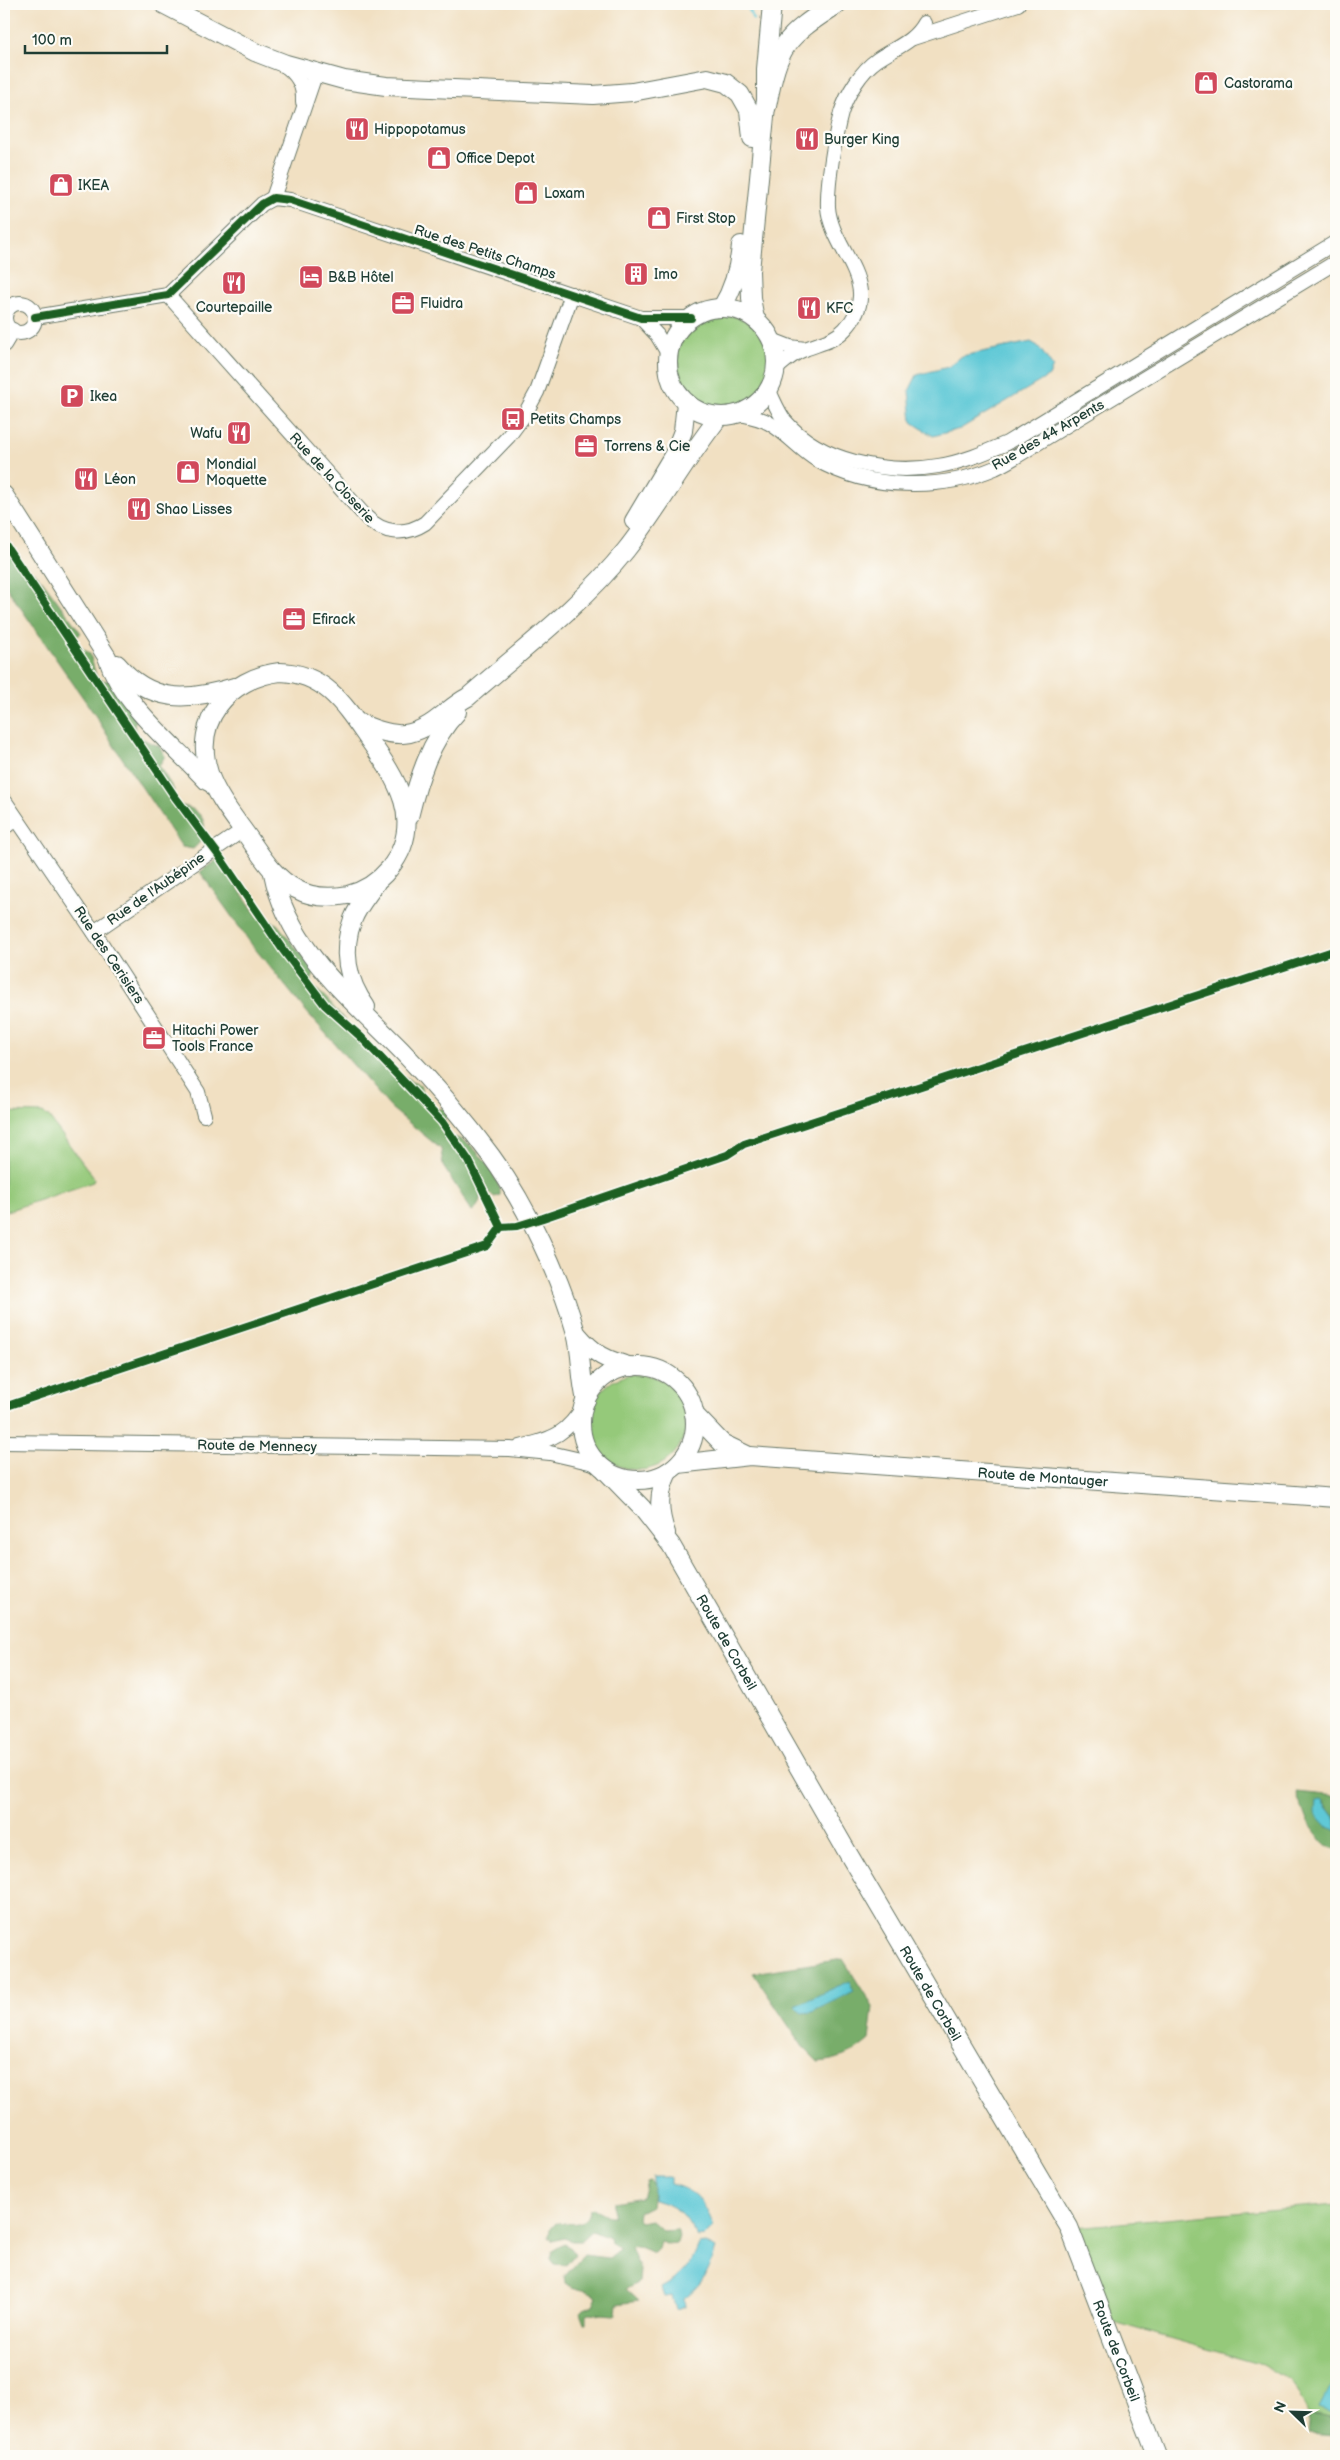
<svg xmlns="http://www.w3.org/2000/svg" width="1340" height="2460" font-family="'Balsamiq Sans',sans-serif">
	<rect width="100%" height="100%" fill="#fdfcf7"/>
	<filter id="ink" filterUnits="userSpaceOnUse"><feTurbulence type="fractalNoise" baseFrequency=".02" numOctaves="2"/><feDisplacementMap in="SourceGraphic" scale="10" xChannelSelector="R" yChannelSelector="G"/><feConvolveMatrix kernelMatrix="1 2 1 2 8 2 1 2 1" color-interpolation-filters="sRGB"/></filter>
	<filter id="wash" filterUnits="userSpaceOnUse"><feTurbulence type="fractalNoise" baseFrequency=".0096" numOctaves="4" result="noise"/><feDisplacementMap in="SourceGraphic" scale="20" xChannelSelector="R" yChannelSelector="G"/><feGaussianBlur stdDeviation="1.12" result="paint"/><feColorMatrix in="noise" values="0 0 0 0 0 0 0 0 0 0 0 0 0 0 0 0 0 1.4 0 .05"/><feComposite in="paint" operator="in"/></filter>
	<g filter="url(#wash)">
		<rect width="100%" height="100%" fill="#f1e0c2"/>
		<g fill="#95c97a" stroke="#5a8357">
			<circle cx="723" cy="362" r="47"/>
			<polygon points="4,1112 42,1113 48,1116 94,1178 93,1182 4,1212"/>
			<circle cx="638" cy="1422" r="48"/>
			<polygon points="1336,2204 1336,2418 1310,2413 1289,2381 1263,2365 1113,2322 1075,2227"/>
		</g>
		<g fill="#78ad6a" stroke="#4c754f">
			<path d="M 4,538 L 14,550 L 26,571 L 35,573 L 41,579 L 81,633 L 76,638 L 78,645 L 90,654 L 97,679 L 114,682 L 138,718 L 134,724 C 138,740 145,740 159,746 L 165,756 L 159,766 L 174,790 L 171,797 L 176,805 C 181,806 187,806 192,809 C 210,818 207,838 193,849 L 182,847 L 114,746 L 95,715 L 4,584 Z"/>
			<path d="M 218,859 L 258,917 L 277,924 L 315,972 L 310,984 C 344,1012 378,1072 420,1085 L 426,1108 C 433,1111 439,1108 447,1109 L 448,1115 L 440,1125 L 447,1137 C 454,1137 460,1138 466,1142 C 477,1148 502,1182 500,1195 L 495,1197 L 489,1194 L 483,1180 L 477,1180 C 480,1192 484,1203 472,1211 L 443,1166 L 441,1149 L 391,1108 L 305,1010 L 252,945 L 200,872 Z"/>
			<polygon points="1296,1792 1336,1796 1336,1820 1323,1801 1327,1826 1336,1831 1336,1849 1326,1846 1307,1821"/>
			<path d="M 843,1959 L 873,2007 L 869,2040 C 853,2054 839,2060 818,2062 L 803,2047 L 753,1973 Z"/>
			<path d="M 650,2181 L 654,2185 L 651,2206 L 639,2212 L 638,2220 L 641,2222 L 651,2220 L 663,2231 L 676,2230 L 679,2236 L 677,2243 L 666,2244 L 660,2241 L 658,2249 L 654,2253 L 636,2246 L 631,2247 L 640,2270 L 639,2282 L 626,2289 L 639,2301 L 617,2304 L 616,2314 L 614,2315 L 589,2313 L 586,2314 L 586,2323 L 584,2323 L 580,2312 L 583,2309 L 593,2305 L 597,2296 C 586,2288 575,2291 565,2283 L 564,2277 L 584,2255 L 609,2258 L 620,2249 L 610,2243 L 609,2238 L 592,2231 L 581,2241 L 572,2241 L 564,2238 L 553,2241 L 549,2237 L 550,2229 L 556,2222 C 569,2224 587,2227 589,2210 L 593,2208 L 608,2216 L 613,2216 L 614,2202 L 642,2197 L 647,2182 Z"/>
			<polygon points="564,2244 571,2248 575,2254 566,2265 554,2264 550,2259 552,2251"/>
			<polygon points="1310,2413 1336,2418 1336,2435 1308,2433"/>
		</g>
		<g fill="#5dc8d6" stroke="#3e8285">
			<polygon points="1031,342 1038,346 1053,367 1049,376 960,429 933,436 912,422 909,391 917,375 948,367 962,356"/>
			<polygon points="1321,1800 1336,1820 1336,1831 1327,1826 1315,1813 1316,1801"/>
			<polygon points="849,1981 854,1991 812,2012 802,2013 795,2006"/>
			<path d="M 653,2177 L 670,2177 L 670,2184 C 696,2190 705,2203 714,2227 L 704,2236 L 698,2237 C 683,2215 680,2206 653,2200 Z"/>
			<path d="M 705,2243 L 716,2249 C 709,2271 703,2284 684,2298 L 685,2307 L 676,2310 L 672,2296 L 664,2297 L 661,2288 C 681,2278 691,2265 699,2244 Z"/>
			<polygon points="1336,2375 1336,2414 1319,2408"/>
		</g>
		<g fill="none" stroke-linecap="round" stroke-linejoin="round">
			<polyline stroke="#5dc8d6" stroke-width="3" points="747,4 753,19"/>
		</g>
	</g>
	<g filter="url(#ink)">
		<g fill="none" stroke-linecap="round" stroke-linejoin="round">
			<defs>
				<g id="minor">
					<polyline points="913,38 1018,4"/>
					<path d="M 283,64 C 297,74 304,84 303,102"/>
					<polyline points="273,198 316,72"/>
					<path d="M 168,295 L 366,517 C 383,534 405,536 425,523 L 508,437 L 525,414 L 537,392 L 572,294"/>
					<circle cx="20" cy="318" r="15"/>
					<polyline points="35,317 168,295 262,204 273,198 290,200 641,318 691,318"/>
					<polyline points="641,318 657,335 669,355"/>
					<polyline points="772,340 790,347 805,349"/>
					<polyline points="4,345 13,330"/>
					<path d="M 777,368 C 785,361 794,353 805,349 C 820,343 834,341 845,329 C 886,286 831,251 828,207 C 827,184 835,135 841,113 C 847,94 861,71 877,60 C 894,48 914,42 924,23"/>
					<path d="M 769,391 C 774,401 778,412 785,421 C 820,462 888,475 938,466 C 963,462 984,453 1007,443 L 1336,242"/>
					<path d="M 740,414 C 750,416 760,418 769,423 C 787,433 800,450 817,460 C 869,490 941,491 995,468 C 1012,460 1028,449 1044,439 L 1336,262"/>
					<polyline points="4,800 94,932 198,1092 204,1115"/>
					<polyline points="4,827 17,820"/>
					<polyline points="94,932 243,830"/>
					<polyline points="4,1442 510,1449 550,1453 598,1464"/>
					<path d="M 520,1447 C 554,1439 567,1434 585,1404"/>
				</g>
				<g id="major">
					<polyline points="163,4 255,52 286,64 344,80 386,86 593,95 632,92 707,78 726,83 740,94 749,110 752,138"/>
					<path d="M 722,307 C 734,288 739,268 741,245"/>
					<circle cx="722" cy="362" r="54"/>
					<polyline points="755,319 751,298 750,271 766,106 766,69 772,4"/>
					<path d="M 4,495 L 107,657 C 123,706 173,744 207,781 L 213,784"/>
					<polyline points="634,521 674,454 683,431 686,403"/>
					<path d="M 117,664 C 151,704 188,701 234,687"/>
					<path d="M 280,672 C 324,673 344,704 367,737 C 396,778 427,822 389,869 C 378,882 364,891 348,895 C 331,898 312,898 296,889 C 273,877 261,855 246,834 C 233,816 216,795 209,773 C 192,720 229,678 280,672 Z"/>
					<path d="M 357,722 C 391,736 409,742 440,717 C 449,710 458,702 468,697 C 523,649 581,606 626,550 C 660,507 686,458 720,416"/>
					<path d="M 409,817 C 418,780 430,740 457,712"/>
					<path d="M 273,873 C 288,949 350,998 401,1050 C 434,1084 464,1119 491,1156 C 526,1204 560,1276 576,1333 C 582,1355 580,1378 586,1400"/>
					<path d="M 366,1007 C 347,981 341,950 353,919 C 358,906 368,895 376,883"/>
					<path d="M 577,1334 C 595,1355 606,1360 632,1367"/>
					<circle cx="638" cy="1423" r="57"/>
					<polyline points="694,1414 722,1443 747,1455"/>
					<path id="s1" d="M 678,1464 L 750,1456 L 1336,1498"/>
					<path id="s2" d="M 605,1470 L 642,1508 L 671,1545 L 849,1855 L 1069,2227 L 1157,2456"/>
					<path d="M 666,1533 C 658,1511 658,1493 668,1472"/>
				</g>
				<path id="highway" d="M 766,106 C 778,44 784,38 836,4"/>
			</defs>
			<use href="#minor" stroke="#687666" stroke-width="16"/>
			<use href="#major" stroke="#687666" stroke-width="20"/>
			<use href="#highway" stroke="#687666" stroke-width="22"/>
			<use href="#minor" stroke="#fff" stroke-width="14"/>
			<use href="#major" stroke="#fff" stroke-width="18"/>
			<use href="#highway" stroke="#fff" stroke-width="20"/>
			<defs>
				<g id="cycleway">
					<polyline points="35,317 168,295 262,204 273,198 290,200 641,318 691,318"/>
					<polyline points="4,543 175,797 217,853 283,950 325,1005 361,1037 442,1122 469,1161 501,1227"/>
					<polyline points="4,1407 487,1246 501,1227 517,1226 543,1218 727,1155 744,1144 1336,950"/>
				</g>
			</defs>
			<use href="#cycleway" stroke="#fdfcf7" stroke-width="11"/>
			<use href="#cycleway" stroke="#1b5e20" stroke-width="8"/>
		</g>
	</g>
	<defs>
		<symbol id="shop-square" viewBox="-11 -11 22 22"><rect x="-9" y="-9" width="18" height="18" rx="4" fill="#d1495b" stroke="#fdfcf7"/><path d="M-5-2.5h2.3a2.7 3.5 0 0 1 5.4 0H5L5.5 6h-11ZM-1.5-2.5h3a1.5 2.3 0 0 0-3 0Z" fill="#fff"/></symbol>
		<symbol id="restaurant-square" viewBox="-11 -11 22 22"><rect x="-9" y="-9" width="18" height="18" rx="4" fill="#d1495b" stroke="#fdfcf7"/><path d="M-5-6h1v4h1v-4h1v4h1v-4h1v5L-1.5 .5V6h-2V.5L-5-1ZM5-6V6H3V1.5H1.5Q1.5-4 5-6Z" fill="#fff"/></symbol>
		<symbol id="building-square" viewBox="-11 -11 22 22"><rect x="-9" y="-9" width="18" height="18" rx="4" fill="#d1495b" stroke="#fdfcf7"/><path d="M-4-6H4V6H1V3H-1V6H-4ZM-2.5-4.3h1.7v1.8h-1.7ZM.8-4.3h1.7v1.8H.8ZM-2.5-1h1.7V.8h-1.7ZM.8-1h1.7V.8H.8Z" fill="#fff"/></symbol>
		<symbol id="hotel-square" viewBox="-11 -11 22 22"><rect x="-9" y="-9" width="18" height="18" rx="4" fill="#d1495b" stroke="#fdfcf7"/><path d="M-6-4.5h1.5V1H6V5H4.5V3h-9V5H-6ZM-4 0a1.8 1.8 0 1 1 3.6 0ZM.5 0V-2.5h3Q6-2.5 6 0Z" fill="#fff"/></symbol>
		<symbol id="office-square" viewBox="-11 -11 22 22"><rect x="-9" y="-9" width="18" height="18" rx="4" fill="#d1495b" stroke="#fdfcf7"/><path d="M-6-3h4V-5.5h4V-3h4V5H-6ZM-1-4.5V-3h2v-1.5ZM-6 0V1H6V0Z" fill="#fff"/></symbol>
		<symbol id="parking-square" viewBox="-11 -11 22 22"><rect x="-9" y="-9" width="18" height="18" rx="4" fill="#d1495b" stroke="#fdfcf7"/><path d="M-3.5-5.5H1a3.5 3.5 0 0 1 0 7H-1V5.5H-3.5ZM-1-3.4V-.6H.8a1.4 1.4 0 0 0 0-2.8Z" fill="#fff"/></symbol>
		<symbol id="bus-square" viewBox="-11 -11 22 22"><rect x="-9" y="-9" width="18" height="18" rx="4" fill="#d1495b" stroke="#fdfcf7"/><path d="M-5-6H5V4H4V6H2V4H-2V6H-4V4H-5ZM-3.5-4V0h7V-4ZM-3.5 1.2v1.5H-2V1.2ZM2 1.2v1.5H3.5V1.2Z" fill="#fff"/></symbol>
	</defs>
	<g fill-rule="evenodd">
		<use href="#shop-square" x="1192" y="69" width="28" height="28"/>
		<use href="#restaurant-square" x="343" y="115" width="28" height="28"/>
		<use href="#restaurant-square" x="793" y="125" width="28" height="28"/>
		<use href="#shop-square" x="425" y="144" width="28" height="28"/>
		<use href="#shop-square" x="47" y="171" width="28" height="28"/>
		<use href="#shop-square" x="512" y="179" width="28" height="28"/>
		<use href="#shop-square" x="645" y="204" width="28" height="28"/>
		<use href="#building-square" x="622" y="260" width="28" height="28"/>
		<use href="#hotel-square" x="297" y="263" width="28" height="28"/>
		<use href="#restaurant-square" x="220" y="269" width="28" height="28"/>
		<use href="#office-square" x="389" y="289" width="28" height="28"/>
		<use href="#restaurant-square" x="795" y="294" width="28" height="28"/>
		<use href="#parking-square" x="58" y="382" width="28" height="28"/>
		<use href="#bus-square" x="499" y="405" width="28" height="28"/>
		<use href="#restaurant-square" x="225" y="419" width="28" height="28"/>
		<use href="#office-square" x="572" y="432" width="28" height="28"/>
		<use href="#shop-square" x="174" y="458" width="28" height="28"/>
		<use href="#restaurant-square" x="72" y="465" width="28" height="28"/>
		<use href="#restaurant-square" x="125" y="495" width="28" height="28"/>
		<use href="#office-square" x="280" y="605" width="28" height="28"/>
		<use href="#office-square" x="140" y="1024" width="28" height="28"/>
	</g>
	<g text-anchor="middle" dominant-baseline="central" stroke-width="4.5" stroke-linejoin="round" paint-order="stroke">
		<g font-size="14" fill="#1f3d34" stroke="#fdfcf7" text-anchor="start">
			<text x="1224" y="83">Castorama</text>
			<text x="374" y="129">Hippopotamus</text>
			<text x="824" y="139">Burger King</text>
			<text x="456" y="158">Office Depot</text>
			<text x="78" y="185">IKEA</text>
			<text x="544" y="193">Loxam</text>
			<text x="676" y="218">First Stop</text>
			<text x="654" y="274">Imo</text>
			<text x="328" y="277">B&amp;B Hôtel</text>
			<text x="420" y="303">Fluidra</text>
			<text x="234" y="307" text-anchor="middle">Courtepaille</text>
			<text x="826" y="308">KFC</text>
			<text x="90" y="396">Ikea</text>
			<text x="530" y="419">Petits Champs</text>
			<text x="222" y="433" text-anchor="end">Wafu</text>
			<text x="604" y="446">Torrens &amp; Cie</text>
			<text x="206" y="464">Mondial<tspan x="206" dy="16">Moquette</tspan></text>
			<text x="104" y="479">Léon</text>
			<text x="156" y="509">Shao Lisses</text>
			<text x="312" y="619">Efirack</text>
			<text x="172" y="1030">Hitachi Power<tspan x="172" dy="16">Tools France</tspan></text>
		</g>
		<g font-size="14" fill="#1f3d34" stroke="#fdfcf7">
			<text transform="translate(485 252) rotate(18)">Rue des Petits Champs</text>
			<text transform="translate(1048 435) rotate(-30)">Rue des 44 Arpents</text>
			<text transform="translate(332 478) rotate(47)">Rue de la Closerie</text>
			<text transform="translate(156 889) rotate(-35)">Rue de l'Aubépine</text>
			<text transform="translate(109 955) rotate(56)">Rue des Cerisiers</text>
			<text transform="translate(257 1446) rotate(1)">Route de Mennecy</text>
			<text stroke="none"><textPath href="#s1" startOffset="366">Route de Montauger</textPath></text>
			<text stroke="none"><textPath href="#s2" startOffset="212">Route de Corbeil</textPath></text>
			<text stroke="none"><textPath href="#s2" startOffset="618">Route de Corbeil</textPath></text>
			<text stroke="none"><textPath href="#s2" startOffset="1022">Route de Corbeil</textPath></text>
		</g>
	</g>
	<rect width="1340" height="2460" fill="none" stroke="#fdfcf7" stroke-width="20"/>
	<g transform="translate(1292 2412) rotate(293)" stroke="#fdfcf7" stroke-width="4" paint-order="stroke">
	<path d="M0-4L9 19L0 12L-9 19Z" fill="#1f3d34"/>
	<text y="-8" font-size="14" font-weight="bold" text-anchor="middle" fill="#1f3d34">N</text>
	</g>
	<path d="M25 45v8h142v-8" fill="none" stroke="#1f3d34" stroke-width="2.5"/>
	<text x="32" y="45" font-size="15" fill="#1f3d34" stroke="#fdfcf7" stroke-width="4" paint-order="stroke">100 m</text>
</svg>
